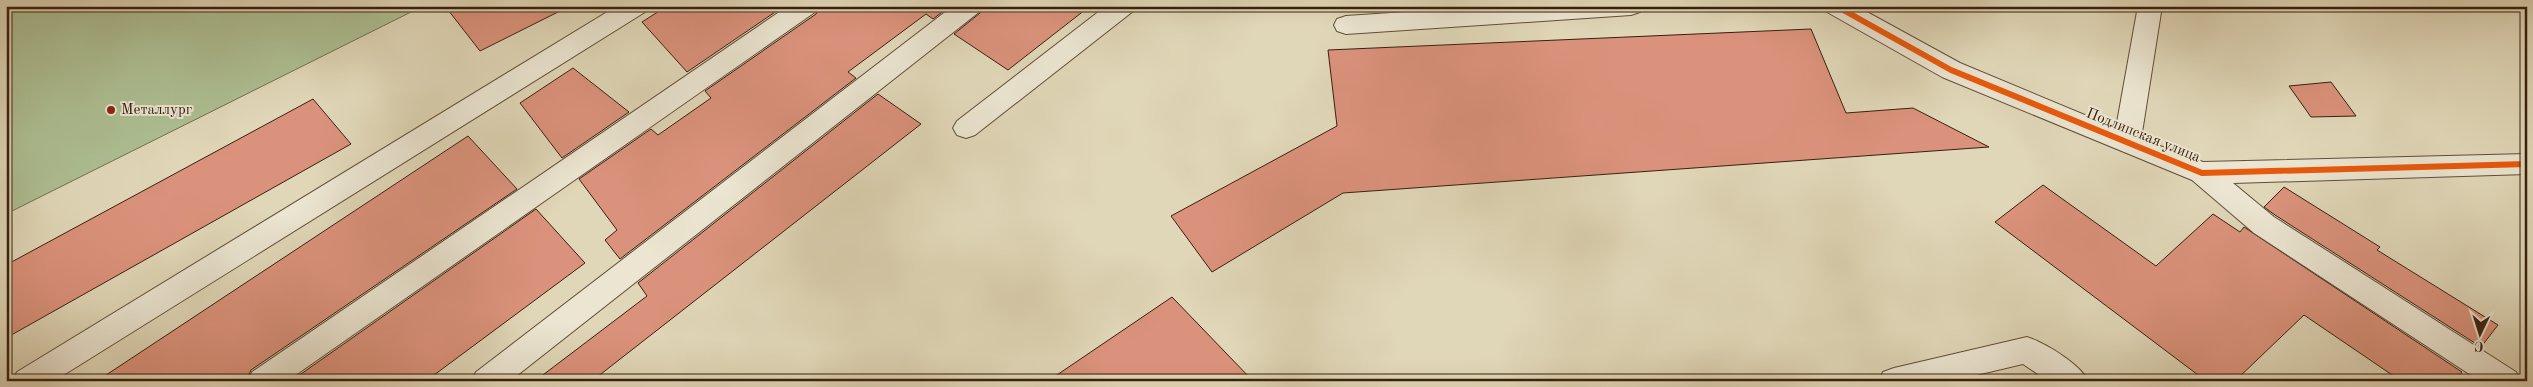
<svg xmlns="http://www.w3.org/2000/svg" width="2533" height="387" font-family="'Old Standard TT',serif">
	<rect width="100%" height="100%" fill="#e0d7b8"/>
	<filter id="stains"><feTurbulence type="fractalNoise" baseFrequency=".004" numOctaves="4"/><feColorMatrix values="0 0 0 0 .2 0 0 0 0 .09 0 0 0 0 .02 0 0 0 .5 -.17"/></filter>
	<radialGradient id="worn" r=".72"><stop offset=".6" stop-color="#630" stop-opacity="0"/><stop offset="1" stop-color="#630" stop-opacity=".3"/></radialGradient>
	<polygon fill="#adbf93" stroke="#727050" points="6,6 423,6 6,214"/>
	<g fill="#db927c" stroke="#38200d">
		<polygon points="445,6 570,6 480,51"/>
		<polygon points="667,6 784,6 687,72 642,22"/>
		<polygon points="820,6 950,6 933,19 926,14 848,72 856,78 620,259 605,240 617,230 579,179 651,129 658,135 711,98 705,91 816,14"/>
		<polygon points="984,6 1090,6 1008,70 954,34 980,13"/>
		<polygon points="1811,29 1846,113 1913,108 1989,147 1343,193 1212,272 1171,216 1337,126 1328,50"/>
		<polygon points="573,68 629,112 562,158 520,103"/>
		<polygon points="2331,82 2356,116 2311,117 2289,86"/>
		<polygon points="878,94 921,124 592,381 535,381 647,296 638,283"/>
		<polygon points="313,99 351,144 6,338 6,265"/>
		<polygon points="468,136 517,189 251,370 246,381 97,381"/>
		<polygon points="2043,185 2156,266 2213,214 2240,232 2244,227 2462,372 2455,381 2401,381 2304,315 2235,381 2206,381 1995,222"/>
		<polygon points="2284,187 2380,247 2377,250 2498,325 2481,347 2275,215 2264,207"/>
		<polygon points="536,209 585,263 426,381 291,381"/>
		<polygon points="1172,297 1253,381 1048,381"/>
	</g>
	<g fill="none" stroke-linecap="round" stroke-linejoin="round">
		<defs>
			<g id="minor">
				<polygon points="617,6 648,6 645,12 54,381 13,381 17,372"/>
				<polygon points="788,6 818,6 815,12 287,381 248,381 252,372"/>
				<polygon points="953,6 982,6 979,12 510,381 472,381 476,372"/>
				<polygon points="1106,6 1135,6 1132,12 975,135 966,138 957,135 953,128 957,121"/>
				<polygon points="1496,6 1643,6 1640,12 1631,15 1346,34 1337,31 1334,25 1337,19 1346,16"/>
				<polygon points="1824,6 1856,6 1960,63 2116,128 2138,6 2162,6 2141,139 2203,162 2527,154 2527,174 2233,183 2274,217 2516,372 2520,381 2480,381 2254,233 2192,180 1942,77 1827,12"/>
				<path d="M 2027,337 C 2045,343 2080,364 2088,381 L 2048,381 L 2023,364 L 1951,381 L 1879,381 L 1883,372 L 1894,368 Z"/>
			</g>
		</defs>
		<use href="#minor" stroke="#624e38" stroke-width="2"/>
		<use href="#minor" fill="#ebe5d1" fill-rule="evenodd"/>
		<defs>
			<polyline id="cycleway" points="1836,6 1951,70 2202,173 2527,164"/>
		</defs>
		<use href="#cycleway" stroke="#ebe5d1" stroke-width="9"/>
		<use href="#cycleway" stroke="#e8590c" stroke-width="6"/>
	</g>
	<circle fill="#8f2418" stroke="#ebe5d1" stroke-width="2" cx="111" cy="110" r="5"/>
	<g text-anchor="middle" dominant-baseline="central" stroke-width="4" stroke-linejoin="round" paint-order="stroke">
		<g font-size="15" fill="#38200d" stroke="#ebe5d1" text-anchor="start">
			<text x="121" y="110">Металлург</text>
		</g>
		<g font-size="15" fill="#38200d" stroke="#ebe5d1">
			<text transform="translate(2143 136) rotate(22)">Подлипская улица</text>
		</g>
	</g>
	<rect width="2533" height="387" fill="none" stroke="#e0d7b8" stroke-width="25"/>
	<rect x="8" y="8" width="2518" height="372" fill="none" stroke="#38200d" stroke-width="2.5"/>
	<rect x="12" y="12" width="2508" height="362" fill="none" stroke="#38200d"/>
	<g transform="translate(2480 334) rotate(184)" stroke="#ebe5d1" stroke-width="4" paint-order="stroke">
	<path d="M0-4L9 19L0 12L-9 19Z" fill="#38200d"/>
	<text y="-8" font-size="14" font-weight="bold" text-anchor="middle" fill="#38200d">С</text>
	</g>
	<rect width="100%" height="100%" filter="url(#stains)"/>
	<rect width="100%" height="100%" fill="url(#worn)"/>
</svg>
